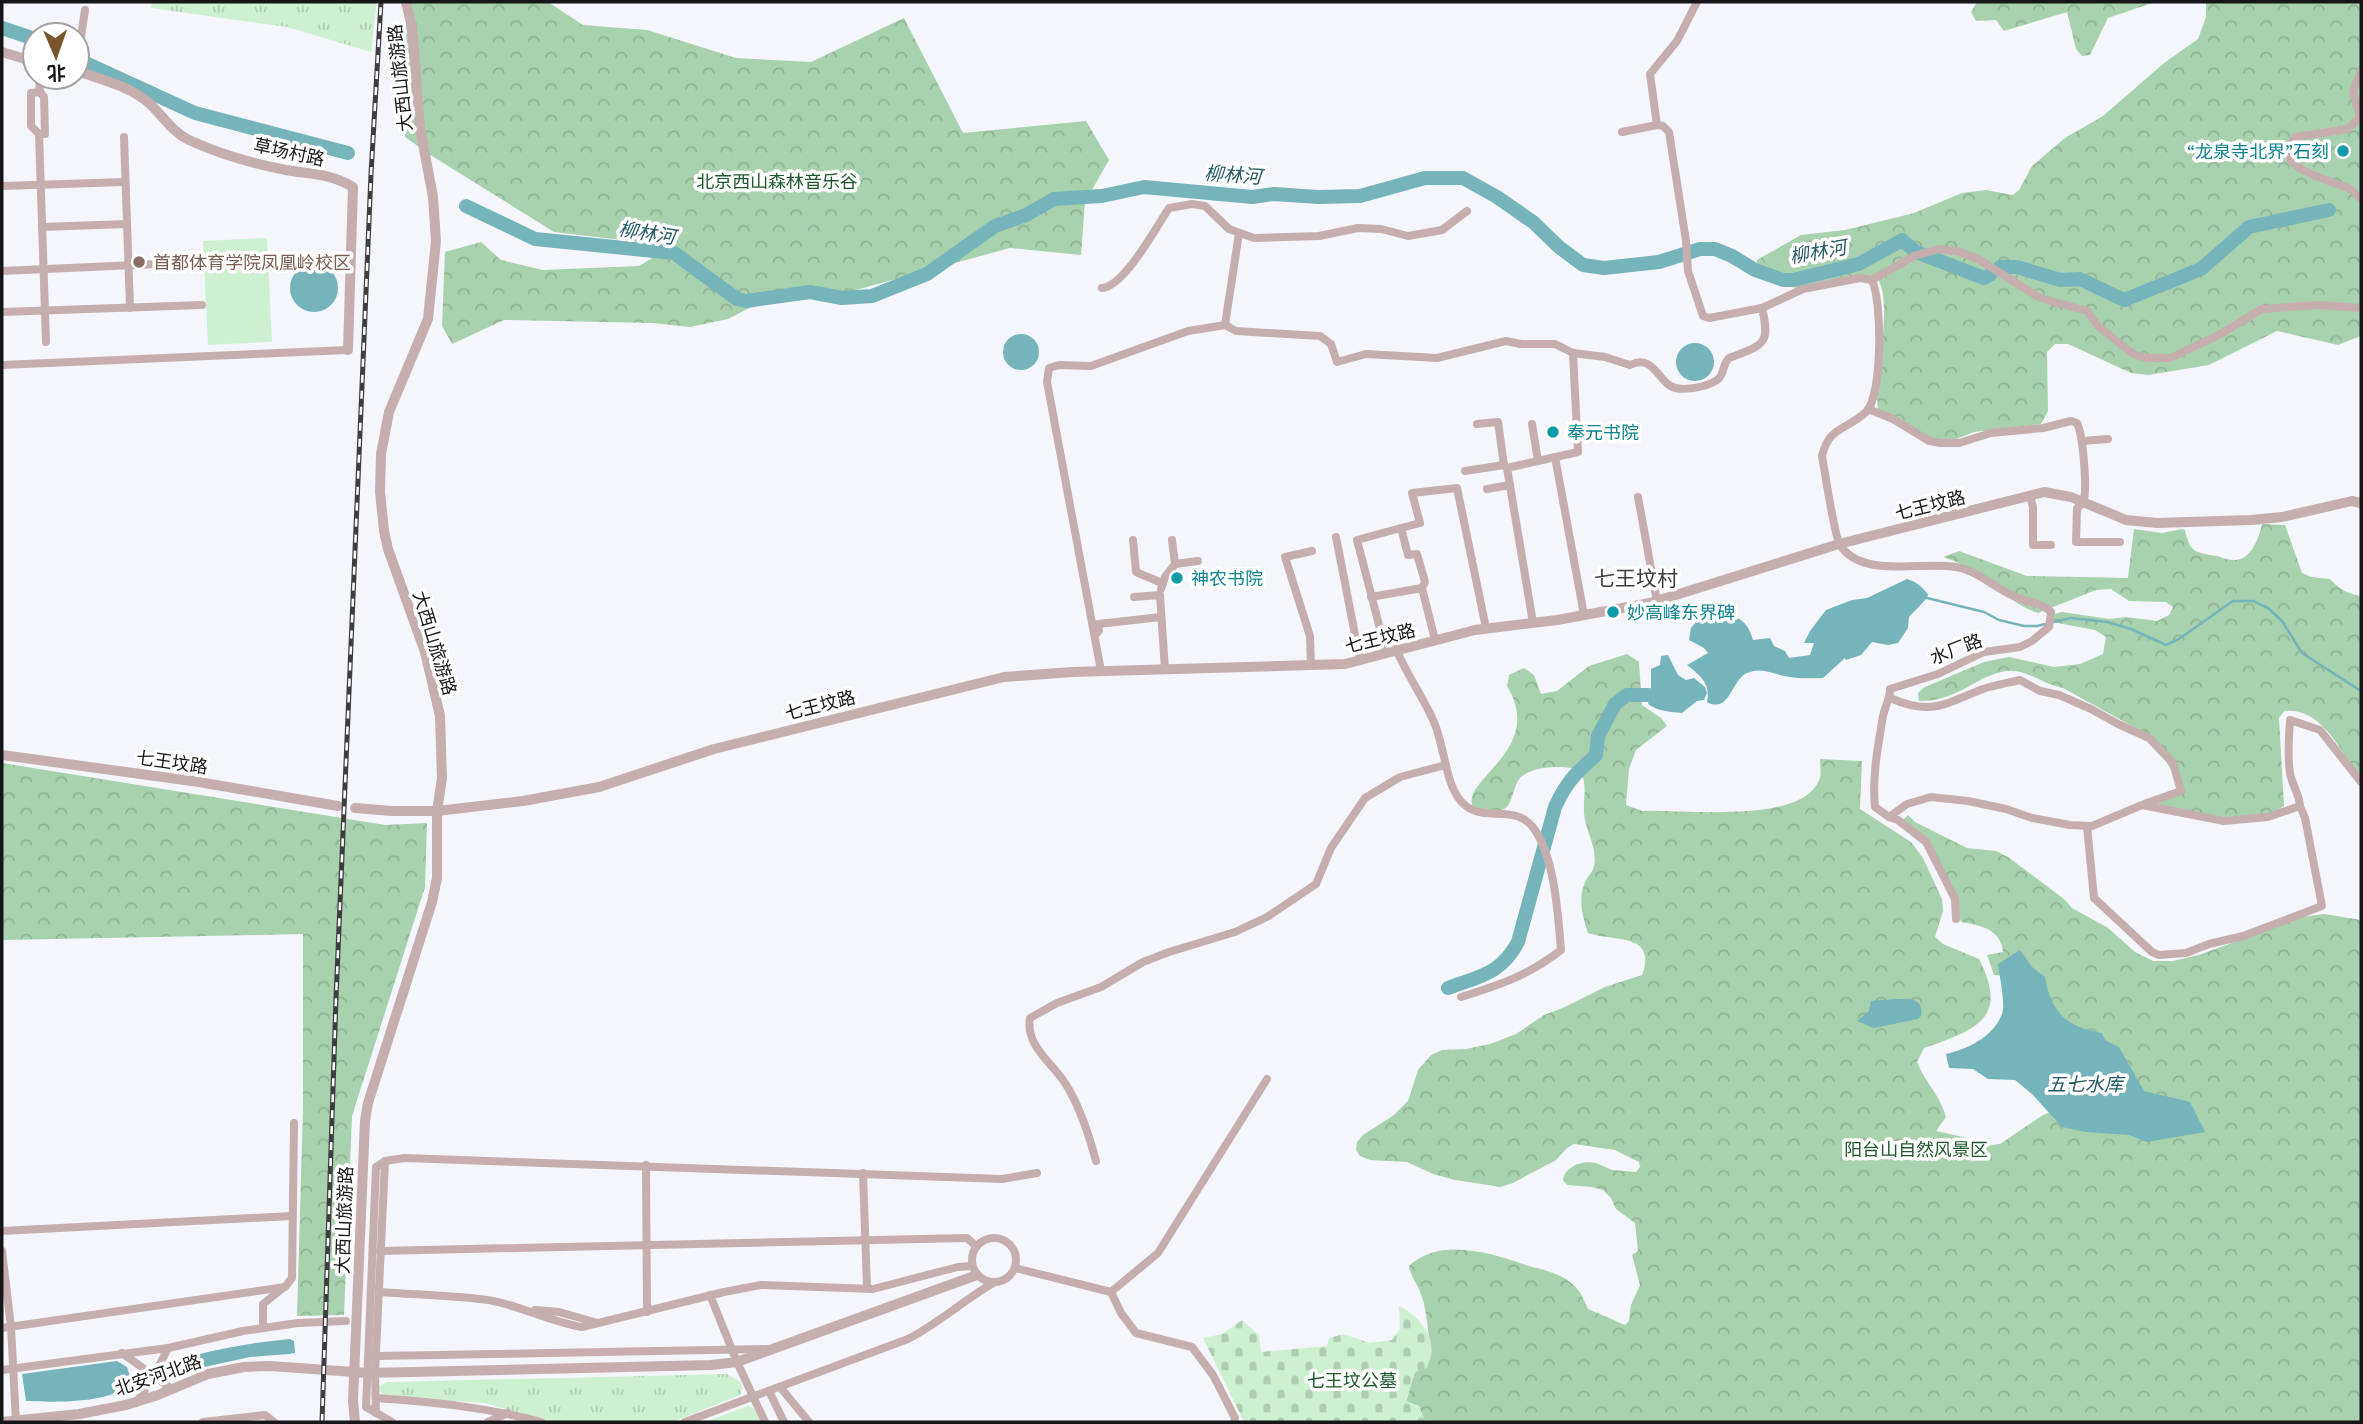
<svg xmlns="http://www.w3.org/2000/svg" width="2363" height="1424" font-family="'Work Sans','Noto Sans SC',sans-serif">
	<defs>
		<pattern id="grass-tufts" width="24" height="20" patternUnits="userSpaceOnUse" patternTransform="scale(1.75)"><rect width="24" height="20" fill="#cdf0d1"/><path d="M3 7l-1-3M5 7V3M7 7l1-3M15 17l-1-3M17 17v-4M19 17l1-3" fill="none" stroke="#afcdb3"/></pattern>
		<pattern id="forest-crowns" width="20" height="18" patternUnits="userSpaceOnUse" patternTransform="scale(1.75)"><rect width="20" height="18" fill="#a8d1ae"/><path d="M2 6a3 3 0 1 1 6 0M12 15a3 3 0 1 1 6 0" fill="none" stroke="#90b395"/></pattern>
		<pattern id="cemetery-stones" width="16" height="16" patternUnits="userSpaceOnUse" patternTransform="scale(1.75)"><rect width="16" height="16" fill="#cdf0d1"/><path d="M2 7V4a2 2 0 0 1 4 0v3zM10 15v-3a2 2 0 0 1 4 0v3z" fill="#afcdb3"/></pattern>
	</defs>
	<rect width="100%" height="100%" fill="#f4f6fc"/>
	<g fill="url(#grass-tufts)">
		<polygon points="152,2 377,2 371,52 287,27 151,8"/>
		<polygon points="727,1374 739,1381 743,1387 740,1395 673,1422 551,1422 485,1403 384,1396 378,1387 387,1382"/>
		<polygon points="748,1406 754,1409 760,1422 705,1422"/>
	</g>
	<g fill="url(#forest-crowns)">
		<polygon points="406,2 548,2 583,25 647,30 736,58 811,62 904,18 963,133 1086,121 1109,160 1085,202 1081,255 1010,248 830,297 755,305 728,319 690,327 652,323 504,320 452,344 442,326 445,252 481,242 501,260 543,270 639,266 673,246 554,232 432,156 405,137"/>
		<polygon points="1977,2 2155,2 2108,18 2090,55 2082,56 2076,49 2067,12 2004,31 1996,20 1976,21 1971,12"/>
		<path d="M 2206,2 L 2361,2 L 2361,336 L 2338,345 L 2277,331 L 2209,365 L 2148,375 L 2131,373 L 2068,344 L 2055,344 L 2047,352 L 2048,411 L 2041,424 L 1974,432 L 1954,440 L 1941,441 L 1924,437 L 1878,410 C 1873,375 1894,309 1878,279 C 1851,283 1805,294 1780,284 C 1771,280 1764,273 1757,268 L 1757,260 L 1801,235 L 1845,230 L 1898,217 L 1914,213 L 1962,193 L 1986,190 L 2013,195 L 2019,190 L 2032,166 L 2065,138 L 2103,116 L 2164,63 L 2198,39 L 2206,17 Z"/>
		<path d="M 2262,524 L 2285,525 L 2302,573 L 2311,577 L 2330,579 C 2339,589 2348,594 2361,596 L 2361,780 C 2343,755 2322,706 2284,711 L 2279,718 L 2284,806 C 2250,830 2190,812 2152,804 L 2180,794 L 2172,771 L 2150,736 L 2063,688 C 2043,685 2026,668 2006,671 C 1974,676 1960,701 1919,701 L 1918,693 L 1925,687 L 1984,662 L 2009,657 L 2054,667 L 2080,664 L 2103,654 L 2106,637 L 2095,630 L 2047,621 L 2051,615 L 2062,612 L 2110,619 L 2126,617 L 2157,621 L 2169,615 L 2173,607 L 2166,602 L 2129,601 L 2111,589 L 2096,590 L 2038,613 C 2013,604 2012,597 1992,582 C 1977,571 1961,563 1943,557 L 1959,551 L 2027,576 L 2128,578 L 2134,529 L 2162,533 L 2182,529 L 2185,530 C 2190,553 2195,552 2216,556 C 2222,557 2227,560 2232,560 C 2251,562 2259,538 2262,524 Z"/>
		<path d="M 1627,654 L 1639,662 L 1642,705 L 1661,718 L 1667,726 L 1636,750 L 1629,769 L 1626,805 L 1642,811 C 1681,809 1802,825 1819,780 C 1822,775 1820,765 1820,759 L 1862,761 L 1860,809 L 1911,842 L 1923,858 L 1942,899 L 1943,911 L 1935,937 L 1943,944 L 1979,959 C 2010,1019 1975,1030 1924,1048 L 1917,1062 C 1926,1084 1939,1093 1946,1117 L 1936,1131 L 1967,1138 L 1983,1146 L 2000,1144 L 2043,1115 L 2069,1104 L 2099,1053 L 2007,976 L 1994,975 L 1987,955 L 2003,952 C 2001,929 1980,925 1961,922 C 1951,881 1931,851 1903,820 L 1908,815 L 1915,822 L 1967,848 L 1996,851 L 2008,857 L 2064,899 L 2072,908 L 2108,928 L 2135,952 L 2153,961 L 2173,961 L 2199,955 L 2303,917 L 2324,914 L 2361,920 L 2361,1422 L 1425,1422 L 1419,1406 L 1406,1402 L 1415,1372 L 1432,1352 C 1427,1334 1428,1315 1422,1297 C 1419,1286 1411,1278 1409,1266 C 1441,1236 1493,1254 1529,1266 C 1543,1270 1559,1273 1570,1282 C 1580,1289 1583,1298 1588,1309 L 1625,1325 L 1629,1321 L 1631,1305 L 1640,1285 L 1632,1255 L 1638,1251 L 1635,1223 L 1616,1209 L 1611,1198 L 1603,1190 L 1592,1187 L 1567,1185 L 1563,1180 C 1565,1166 1583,1160 1596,1163 C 1601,1165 1607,1168 1612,1170 C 1620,1171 1628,1171 1636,1172 L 1640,1167 L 1639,1162 L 1615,1150 L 1574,1144 L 1567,1148 L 1556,1160 L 1513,1183 L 1501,1187 L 1455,1180 L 1433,1174 L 1407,1162 L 1370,1160 L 1360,1156 L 1356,1150 L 1357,1142 L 1363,1135 L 1394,1115 L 1408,1101 L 1418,1070 L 1431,1055 L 1442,1050 L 1466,1049 L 1490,1044 L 1516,1034 L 1544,1015 L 1565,1007 L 1605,987 L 1642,975 C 1658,932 1613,942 1588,933 C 1583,918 1578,900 1584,885 C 1586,877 1593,873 1594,866 C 1598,848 1585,830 1584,813 C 1583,797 1588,785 1580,770 C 1565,765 1533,766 1521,777 C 1512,785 1514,806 1502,810 C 1494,812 1482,809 1474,809 C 1456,780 1547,752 1507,686 L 1509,675 L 1524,668 L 1534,675 L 1541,694 L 1557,691 L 1589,666 Z"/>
		<polygon points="2,763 385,825 427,823 425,887 352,1116 344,1315 297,1316 303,1109 303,934 2,940"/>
	</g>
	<path fill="url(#cemetery-stones)" d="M 1399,1306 C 1415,1313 1432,1331 1432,1351 C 1432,1356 1428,1363 1427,1368 L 1415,1372 L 1406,1401 L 1419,1406 L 1425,1422 L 1244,1422 L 1203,1338 L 1222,1334 L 1242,1320 L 1259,1335 L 1261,1352 L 1327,1346 L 1329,1338 L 1344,1334 L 1369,1343 L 1392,1340 L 1400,1329 Z"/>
	<polygon fill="#cdf0d1" points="267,238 272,342 208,345 203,241"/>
	<g fill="#75b4ba">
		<circle cx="314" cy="288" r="24"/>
		<circle cx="1021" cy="352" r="18"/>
		<circle cx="1695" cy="362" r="19"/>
		<path d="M 1907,579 C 1917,582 1921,586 1928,594 L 1927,598 L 1909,617 L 1908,628 L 1898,643 L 1888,645 L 1872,642 L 1861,655 L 1846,660 L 1845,658 L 1823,678 C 1812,678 1801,679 1790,677 C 1773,675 1764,666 1747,673 C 1731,680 1730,714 1707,702 C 1711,684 1701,676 1687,665 L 1708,653 L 1704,648 L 1689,640 L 1691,628 L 1701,616 C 1726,612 1746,613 1753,640 L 1770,638 L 1774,646 L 1785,651 L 1789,658 L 1810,655 L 1814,643 L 1804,643 L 1810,631 L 1826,610 L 1852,600 L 1867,598 Z"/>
		<path d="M 1668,655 L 1678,675 L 1686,680 L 1694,678 L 1705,687 L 1707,693 L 1704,700 L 1697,701 L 1682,713 C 1671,712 1657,711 1648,704 L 1651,689 L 1651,669 L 1660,665 L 1661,656 Z"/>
		<path d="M 2020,950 L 2032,967 L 2045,977 C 2051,1013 2067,1027 2102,1033 L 2105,1040 L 2119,1047 L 2144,1091 L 2190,1102 L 2205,1132 L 2147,1142 L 2129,1135 L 2086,1132 L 2062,1127 L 2032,1094 L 2015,1080 L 1988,1079 L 1973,1069 L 1949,1068 L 1946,1054 C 1968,1049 1993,1037 2002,1014 C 2006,1004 1999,975 1998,964 Z"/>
		<path d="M 1896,999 C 1909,999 1924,997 1921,1016 L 1918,1019 L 1874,1028 L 1857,1021 L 1869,1011 L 1871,1001 Z"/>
		<path d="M 290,1339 L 294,1341 L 295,1353 L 289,1354 L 250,1357 L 200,1368 L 194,1362 L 196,1355 C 227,1347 258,1342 290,1339 Z"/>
		<path d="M 117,1361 L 127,1367 L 131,1380 C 118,1405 51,1402 26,1401 L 22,1374 Z"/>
	</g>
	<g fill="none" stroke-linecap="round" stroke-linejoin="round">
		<polyline stroke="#75b4ba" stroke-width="2.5" points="1927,598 1984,612 1999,620 2024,626 2037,626 2071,618 2107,622 2131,629 2166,645 2179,639 2233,601 2253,601 2268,608 2282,621 2302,653 2361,691"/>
		<g stroke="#75b4ba" stroke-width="14">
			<polyline points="2,28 35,39"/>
			<polyline points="77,59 195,113 348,153"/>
			<polyline points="466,206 535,239 674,253 737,299 746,301 810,292 842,298 872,296 927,274 995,226 1026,215 1054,199 1102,196 1144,187 1252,197 1274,194 1318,197 1360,196 1425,178 1463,178 1497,197 1533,222 1559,247 1583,265 1604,268 1659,262 1700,249 1715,249 1732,256 1755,270 1783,280 1793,280 1859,264 1902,240 1916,252 1984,278 1990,275"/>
			<polyline points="2000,267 2017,267 2060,280 2080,279 2124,300 2201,269 2249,227 2329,210"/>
			<path d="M 1448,988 C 1480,976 1501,974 1518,942 L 1555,807 C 1567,781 1575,774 1596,755 L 1598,736 L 1615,704 L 1627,695 L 1649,695"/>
		</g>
		<g stroke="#c7aeae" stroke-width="8">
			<polyline points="77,50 80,44 85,10"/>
			<path d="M 2361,70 L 2353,92 L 2360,117 L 2348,129 L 2296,137 C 2265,165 2331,181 2348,188 C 2354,191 2357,195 2361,199"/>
			<polyline points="39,77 40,92 44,97 45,134 39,134 31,126 31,93 40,92"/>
			<polyline points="1657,125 1650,74 1677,41 1697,2"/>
			<polyline points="1622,132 1657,125 1663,126 1669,132 1686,241 1688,271 1703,316 1709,318 1762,308 1803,289 1860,278 1872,280"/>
			<polyline points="39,134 46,342"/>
			<polyline points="124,137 130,308"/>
			<polyline points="2,186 125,182"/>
			<polyline points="42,227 127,224"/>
			<polyline points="2,271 202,262"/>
			<path d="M 1102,288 C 1124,287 1157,226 1169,208 L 1192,204 L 1205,206 L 1229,229 L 1254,238 L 1319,236 L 1358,228 L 1381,229 L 1408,236 L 1442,230 L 1467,211"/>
			<polyline points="2,312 202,305"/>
			<polyline points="1225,325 1239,233"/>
			<polyline points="2,365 348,350"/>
			<path d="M 1868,409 L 1893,419 L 1929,441 L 1941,443 L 1959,443 L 1991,433 L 2043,428 L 2071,421 L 2077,423 C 2083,435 2087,486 2084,499 C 2082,505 2082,504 2077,508 L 2076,542 L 2120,542"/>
			<polyline points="1477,424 1498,422 1504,465 1507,468"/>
			<polyline points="1532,424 1538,461"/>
			<polyline points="2082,441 2108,439"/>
			<polyline points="1555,457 1584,615"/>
			<polyline points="1465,471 1504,465"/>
			<polyline points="1487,489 1510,485"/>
			<polyline points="2030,496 2033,507 2033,545 2051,545"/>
			<polyline points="1638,497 1657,601"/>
			<polyline points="1401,528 1420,523 1412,493 1457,488 1486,628"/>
			<polyline points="1336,537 1360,660"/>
			<polyline points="1133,540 1136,572 1162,583"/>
			<polyline points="1175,564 1198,561"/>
			<polyline points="1161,589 1165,577 1175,564 1172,540"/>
			<polyline points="1134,597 1160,595 1165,670"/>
			<polyline points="1371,597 1422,588"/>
			<polyline points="1533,623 1507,468 1578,452 1573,353"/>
			<polyline points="1095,635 1099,631 1098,624 1161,617"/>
			<polyline points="1386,652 1357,540 1401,528 1408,555 1417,554 1425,582 1422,588 1435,640"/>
			<polyline points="1311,665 1310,636 1285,557 1312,551"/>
			<path d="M 1101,671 L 1047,382 L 1049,368 L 1059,365 L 1091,366 L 1188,331 L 1225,325 L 1236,331 L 1320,336 L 1331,344 L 1337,362 L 1366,354 L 1437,358 L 1506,341 L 1521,344 L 1555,344 L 1573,353 L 1605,357 L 1630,365 C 1651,355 1656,375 1669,385 C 1679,393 1707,387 1717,380 C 1725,375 1722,364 1729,358 C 1763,345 1771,345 1762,308"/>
			<path d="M 1890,698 C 1932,716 1944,704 1983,689 C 1995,685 2008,683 2020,680 L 2040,691 L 2059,695 L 2091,709 L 2118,724 L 2149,738 L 2173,763 L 2181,791 L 2144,804"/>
			<path d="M 1446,765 C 1462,845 1510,792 1535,830 C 1555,860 1558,915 1561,950 C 1529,975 1500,985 1461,997"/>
			<path d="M 1889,817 L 1907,804 L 1931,797 L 1968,801 L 2006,809 L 2032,818 L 2070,825 L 2092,826 L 2142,805 L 2224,821 L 2268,817 L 2300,806 C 2299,793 2292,785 2290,773 C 2287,755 2289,738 2290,720 L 2320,730 L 2361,782"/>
			<polyline points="2087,826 2094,898 2152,952 2159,955 2186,953 2209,944 2243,936 2322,906 2305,818 2300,806"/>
			<path d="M 1956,919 L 1955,899 L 1926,842 L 1898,820 L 1889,817 L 1875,807 C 1872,776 1878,746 1883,716 C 1885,706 1890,699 1890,689 L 1938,674 L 1984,652 L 2020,647 L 2032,641 L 2049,627 L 2051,612 C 2040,602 2031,603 2018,598 C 1997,590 1977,570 1956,567 C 1921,561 1862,579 1840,545 C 1834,535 1825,472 1822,456 C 1829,426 1847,430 1866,412 C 1883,395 1882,300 1872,280 L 1914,256 L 1939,249 L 1960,252 L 1978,259 L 2040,298 L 2087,311 L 2098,326 L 2129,351 L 2138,356 L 2150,358 L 2170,358 L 2217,336 L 2262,309 L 2318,305 L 2361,308"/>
			<path d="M 1096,1161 C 1089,1135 1080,1106 1065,1083 C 1052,1063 1025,1045 1030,1018 L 1057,1003 L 1101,987 L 1143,962 L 1169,952 L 1235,932 L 1267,917 L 1316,884 L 1331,848 L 1365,798 L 1400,777 L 1446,765 C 1442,751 1440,736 1434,722 C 1423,697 1407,675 1396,649"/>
			<polyline points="646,1165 647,1312"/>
			<polyline points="863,1173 867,1288"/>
			<polyline points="2,1231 292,1216"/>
			<circle cx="994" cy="1260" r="22"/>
			<polyline points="2,1251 11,1327 16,1422"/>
			<polyline points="380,1251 967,1238 976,1246"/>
			<polyline points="1015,1268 1111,1292"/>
			<path d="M 379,1292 C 416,1295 456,1295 493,1301 C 524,1307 551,1322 582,1327 L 724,1292 L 761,1285 L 873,1289 L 958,1267 L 972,1266"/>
			<polyline points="710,1295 737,1362 765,1422"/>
			<polyline points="535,1310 559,1312 598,1323"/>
			<polyline points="2,1328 285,1287 292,1278 294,1123"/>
			<polyline points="263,1328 263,1304 283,1288"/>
			<polyline points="122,1353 172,1389"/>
			<polyline points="377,1356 770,1349"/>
			<polyline points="2,1370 168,1348 243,1331 298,1323 346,1321"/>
			<polyline points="780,1387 809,1422"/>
			<polyline points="769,1391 784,1422"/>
			<path d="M 376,1398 C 432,1402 486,1407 541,1422"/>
			<polyline points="136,1403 154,1376 168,1348"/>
			<polyline points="376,1413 375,1373 385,1161"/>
			<polyline points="203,1422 265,1415 274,1422"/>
			<polyline points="392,1422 366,1407 376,1167 385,1161 404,1158 1002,1179 1037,1173"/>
			<polyline points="488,1422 508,1413"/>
			<path d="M 685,1422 L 908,1339 C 939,1323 965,1299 995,1282"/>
			<polyline points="1234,1422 1235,1418 1213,1375 1192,1347 1136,1333 1121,1313 1111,1292 1158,1253 1267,1079"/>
		</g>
		<g stroke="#c7aeae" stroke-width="10">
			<polyline points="2,52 35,62"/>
			<path d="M 77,71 C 102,80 130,86 150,104 C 163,116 172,132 189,140 C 217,153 251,163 281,169 C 309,175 328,172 353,187 L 348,350"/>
			<polyline points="2,755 199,782 338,806"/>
			<polyline points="355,808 392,811 437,811 523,801 599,787 714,749 1004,677 1072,672 1345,664 1475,630 1557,620 1650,603 1839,544 2044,492 2071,497 2126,520 2157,523 2251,520 2282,517 2352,501 2361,503"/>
			<polyline points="2,1422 79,1414 126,1405 158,1395 208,1374 244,1367 270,1366 368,1373 711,1365 737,1362 977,1275"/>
			<polyline points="355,1422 353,1401 365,1121 368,1103 432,902 437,878 437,811 442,778 440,716 425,652 388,549 384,531 380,492 381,454 389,412 428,319 436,241 433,197 420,128 412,27 406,2"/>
		</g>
		<defs>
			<polyline id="rail" points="322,1422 336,998 371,174 381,2"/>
		</defs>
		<use href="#rail" stroke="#3e3e41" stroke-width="5"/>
		<use href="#rail" stroke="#fff" stroke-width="2.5" stroke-dasharray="8" stroke-linecap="butt"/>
	</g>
	<g fill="#0f9aa8" stroke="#fff" stroke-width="2.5">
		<circle cx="2343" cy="151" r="7"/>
		<circle cx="1553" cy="432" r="7"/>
		<circle cx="1177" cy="578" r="7"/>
		<circle cx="1613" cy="612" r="7"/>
	</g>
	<circle fill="#8d6e63" stroke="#fff" stroke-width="2.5" cx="139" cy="262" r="7"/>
	<g text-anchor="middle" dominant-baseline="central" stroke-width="7" stroke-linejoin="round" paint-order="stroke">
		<g font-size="18" fill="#161618" stroke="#fff">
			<text transform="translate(400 78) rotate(-96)">大西山旅游路</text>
			<text transform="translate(289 152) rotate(12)">草场村路</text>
			<text transform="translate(1930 505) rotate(-14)">七王坟路</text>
			<text transform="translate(1380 638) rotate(-14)">七王坟路</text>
			<text transform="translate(435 643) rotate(73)">大西山旅游路</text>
			<text transform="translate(1956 649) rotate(-21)">水厂路</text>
			<text transform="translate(820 705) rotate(-14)">七王坟路</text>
			<text transform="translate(172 762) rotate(8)">七王坟路</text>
			<text transform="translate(344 1220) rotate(-88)">大西山旅游路</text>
			<text transform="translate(158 1375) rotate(-19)">北安河北路</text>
		</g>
		<g font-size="18" fill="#0d838f" stroke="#fff" text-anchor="start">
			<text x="2329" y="151" text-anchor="end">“龙泉寺北界”石刻</text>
			<text x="1567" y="432">奉元书院</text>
			<text x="1191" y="578">神农书院</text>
			<text x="1627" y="612">妙高峰东界碑</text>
		</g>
		<g font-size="18" fill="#1d592c" stroke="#fff">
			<text x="777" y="181">北京西山森林音乐谷</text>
			<text x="1916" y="1149">阳台山自然风景区</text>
			<text x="1352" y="1380">七王坟公墓</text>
		</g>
		<g font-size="18" fill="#785e54" stroke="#fff" text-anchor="start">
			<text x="153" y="262">首都体育学院凤凰岭校区</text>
		</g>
		<g font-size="19" font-style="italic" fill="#245a60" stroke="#fff">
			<text transform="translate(1233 175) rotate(4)">柳林河</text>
			<text transform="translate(647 233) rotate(9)">柳林河</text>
			<text transform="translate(1818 252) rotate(-10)">柳林河</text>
			<text x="2085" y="1084">五七水库</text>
		</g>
		<g font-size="21" fill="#3c3d42" stroke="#fff">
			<text x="1636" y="578">七王坟村</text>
		</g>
	</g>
	<rect width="2363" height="1424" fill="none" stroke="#161618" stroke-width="7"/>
	<g transform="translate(56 56) rotate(178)"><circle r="33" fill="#ffffff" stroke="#a2a2a3" stroke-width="2"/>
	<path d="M0-5L12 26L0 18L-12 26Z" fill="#78552d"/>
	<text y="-10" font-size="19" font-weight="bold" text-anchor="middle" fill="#161618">北</text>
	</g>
</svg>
